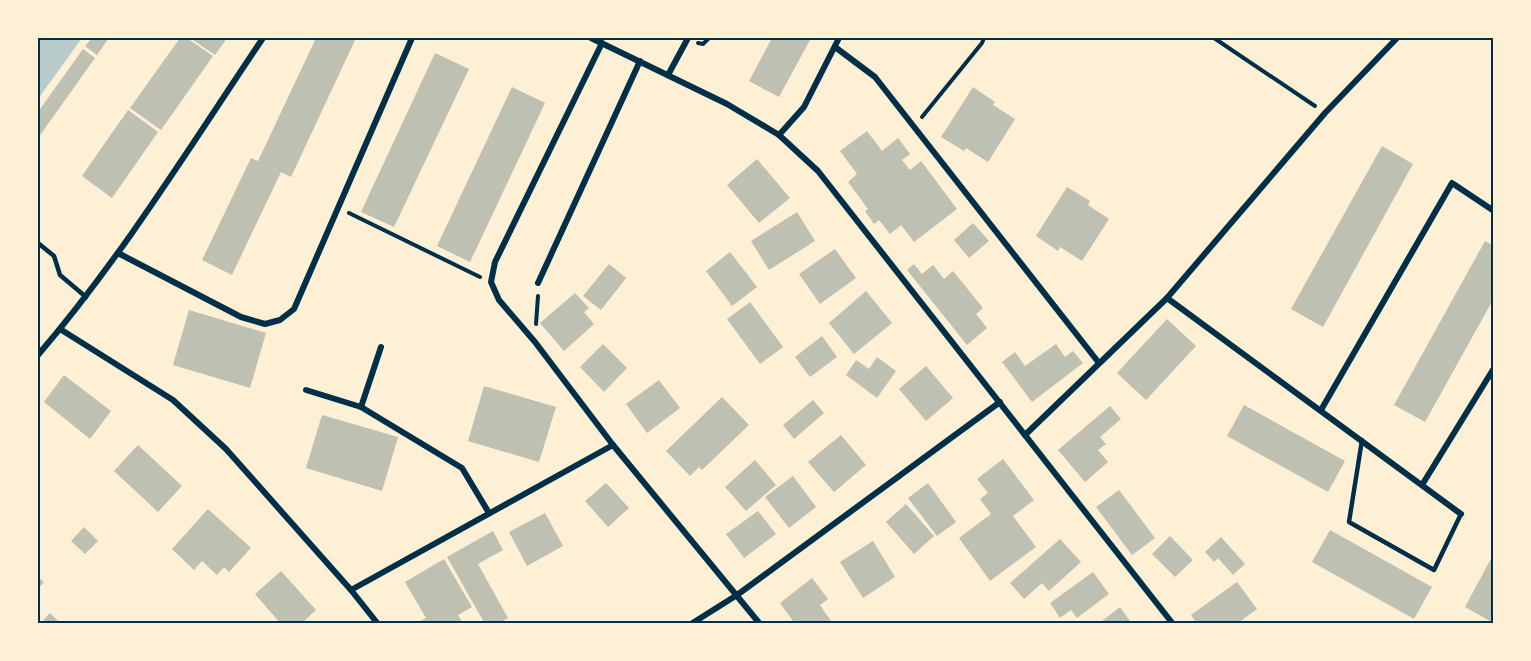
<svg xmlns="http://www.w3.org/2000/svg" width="1531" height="661" font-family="'Noto Sans',sans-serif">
	<rect width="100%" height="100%" fill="#fdf0d5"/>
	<polygon fill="#b9caca" points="38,38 82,38 38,99"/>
	<g fill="#bec0b2">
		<polygon points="92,38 109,38 97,55 85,46"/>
		<polygon points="180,38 187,38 213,56 161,130 130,108"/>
		<polygon points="190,38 227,38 215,55"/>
		<polygon points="316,38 356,38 291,177 281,172 232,275 202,260 251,158 258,161"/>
		<polygon points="772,38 811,38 779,97 749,81"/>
		<polygon points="83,49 95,58 38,138 38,112"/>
		<polygon points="435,53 469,69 394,227 361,212"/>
		<polygon points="512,87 545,103 470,262 437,246"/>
		<polygon points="973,87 995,102 993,105 1015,119 988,162 966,148 964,151 941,137"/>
		<polygon points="128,110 158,132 112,198 82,176"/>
		<polygon points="867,131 882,151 898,138 910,154 902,160 910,170 921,161 957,209 914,242 901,225 890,234 879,220 874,224 865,211 868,209 848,182 857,174 840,151"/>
		<polygon points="1382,146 1413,164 1323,327 1291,309"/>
		<polygon points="757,159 790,198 759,223 727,185"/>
		<polygon points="1067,187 1090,201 1088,205 1109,219 1082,261 1060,247 1058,251 1036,236"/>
		<polygon points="797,212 815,241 769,270 751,241"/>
		<polygon points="973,223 989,241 969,258 954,240"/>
		<polygon points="1485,241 1494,246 1494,298 1425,422 1394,405"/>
		<polygon points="835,249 856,278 820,304 799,274"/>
		<polygon points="730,252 757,287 732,306 706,271"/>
		<polygon points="609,264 626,278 601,310 583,296"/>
		<polygon points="914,264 922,274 933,265 944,279 953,271 983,308 976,314 987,328 967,345 907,270"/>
		<polygon points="866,291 892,323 854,354 829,323"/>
		<polygon points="575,293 589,308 584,312 594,324 564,351 540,323"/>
		<polygon points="750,302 783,347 760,364 727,319"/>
		<polygon points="189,310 266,333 250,388 173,365"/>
		<polygon points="1167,319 1196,346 1146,400 1117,373"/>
		<polygon points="822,336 837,357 810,377 795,357"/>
		<polygon points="603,344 627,368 604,392 580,367"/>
		<polygon points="1056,344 1065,357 1073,351 1083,363 1032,402 1002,362 1015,352 1025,366"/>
		<polygon points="877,357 896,371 877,398 846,375 856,360 869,369"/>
		<polygon points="926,366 953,398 926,421 899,389"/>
		<polygon points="64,375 111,411 90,439 44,402"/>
		<polygon points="659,380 680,408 647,433 626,404"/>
		<polygon points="484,386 556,407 539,462 468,441"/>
		<polygon points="722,397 749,425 702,470 699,467 690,476 666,451"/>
		<polygon points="813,400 824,413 794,439 783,425"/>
		<polygon points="1244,405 1345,461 1328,492 1227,436"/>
		<polygon points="1110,406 1121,419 1100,437 1106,444 1098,450 1108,462 1085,482 1058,450"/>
		<polygon points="322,415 398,437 382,491 306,468"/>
		<polygon points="841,435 866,465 834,492 808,462"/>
		<polygon points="138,445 182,486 158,512 114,471"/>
		<polygon points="1003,459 1034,500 1013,516 1036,547 990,581 959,538 991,514 980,499 988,493 977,479"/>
		<polygon points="755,460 776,485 746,511 725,487"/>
		<polygon points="793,476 816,507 789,528 765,497"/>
		<polygon points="606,483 629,508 608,527 585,501"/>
		<polygon points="928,483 956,522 937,536 908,498"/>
		<polygon points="1119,490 1155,538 1132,555 1096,507"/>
		<polygon points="906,504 934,536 914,554 886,522"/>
		<polygon points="208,509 251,548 229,572 224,567 217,575 202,561 194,570 172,549"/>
		<polygon points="758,511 776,534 744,558 726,534"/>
		<polygon points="545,513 563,546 527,566 509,532"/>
		<polygon points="84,527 98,541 85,554 71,541"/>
		<polygon points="1330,530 1432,587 1414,619 1312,562"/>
		<polygon points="493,531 503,550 478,564 508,618 498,624 485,624 447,557"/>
		<polygon points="1170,536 1193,560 1175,577 1152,554"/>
		<polygon points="1221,537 1245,564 1233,575 1218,558 1214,562 1205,552"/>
		<polygon points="1060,539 1081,562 1049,591 1042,583 1024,599 1010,583"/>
		<polygon points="873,541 895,577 863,598 840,562"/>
		<polygon points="1494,553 1494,614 1490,621 1465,607"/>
		<polygon points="444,559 472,607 458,615 463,624 415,624 426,618 405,582"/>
		<polygon points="281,571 316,610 301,624 281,624 255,594"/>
		<polygon points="1093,572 1109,594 1077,618 1071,610 1060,618 1050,603"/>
		<polygon points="38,577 44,582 38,589"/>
		<polygon points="812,578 828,599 820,605 833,624 795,624 780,603"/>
		<polygon points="1237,582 1257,609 1237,624 1197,624 1191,615"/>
		<polygon points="1120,607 1132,624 1098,624"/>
		<polygon points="50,613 61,624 40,624"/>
	</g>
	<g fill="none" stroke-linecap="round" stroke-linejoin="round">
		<g stroke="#003049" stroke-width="4">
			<polyline points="1214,38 1315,106"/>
			<polyline points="698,43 703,44 709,38"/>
			<polyline points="922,117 982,43 984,38"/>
			<polyline points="349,213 480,277"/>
			<polyline points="536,324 538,296"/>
		</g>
		<g stroke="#003049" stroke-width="4.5">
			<polyline points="38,243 54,256 60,275 86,297"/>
			<polyline points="1362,440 1349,522 1434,570 1461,514"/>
		</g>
		<g stroke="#003049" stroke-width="6">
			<polyline points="591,38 727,104 779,135 818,171 1173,624"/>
			<polyline points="602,43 495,262 491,282 499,300 535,342 613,445 760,624"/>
			<polyline points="835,47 875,77 1099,363"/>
			<polyline points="668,75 688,38"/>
			<polyline points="779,135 804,107 839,38"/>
			<polyline points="118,253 241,317 265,324 280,320 294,309 412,38"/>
			<polyline points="538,283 640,61"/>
			<polyline points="1167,298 1461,514"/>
			<polyline points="60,329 173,400 226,449 351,590 378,624"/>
			<path d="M 38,355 C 122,257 191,145 263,38"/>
			<polyline points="306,390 361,407 462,468 489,513"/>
			<polyline points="361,407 381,347"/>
			<polyline points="1321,410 1452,183 1494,211"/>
			<polyline points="1025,435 1167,298 1325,113 1397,38"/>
			<polyline points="1422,485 1494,368"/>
			<polyline points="351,590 613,445"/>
			<polyline points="691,624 737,595 1000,402"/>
		</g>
	</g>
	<rect width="1531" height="661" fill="none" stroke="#fdf0d5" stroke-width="78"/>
	<rect x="39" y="39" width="1453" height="583" fill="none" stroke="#003049" stroke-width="2"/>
</svg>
